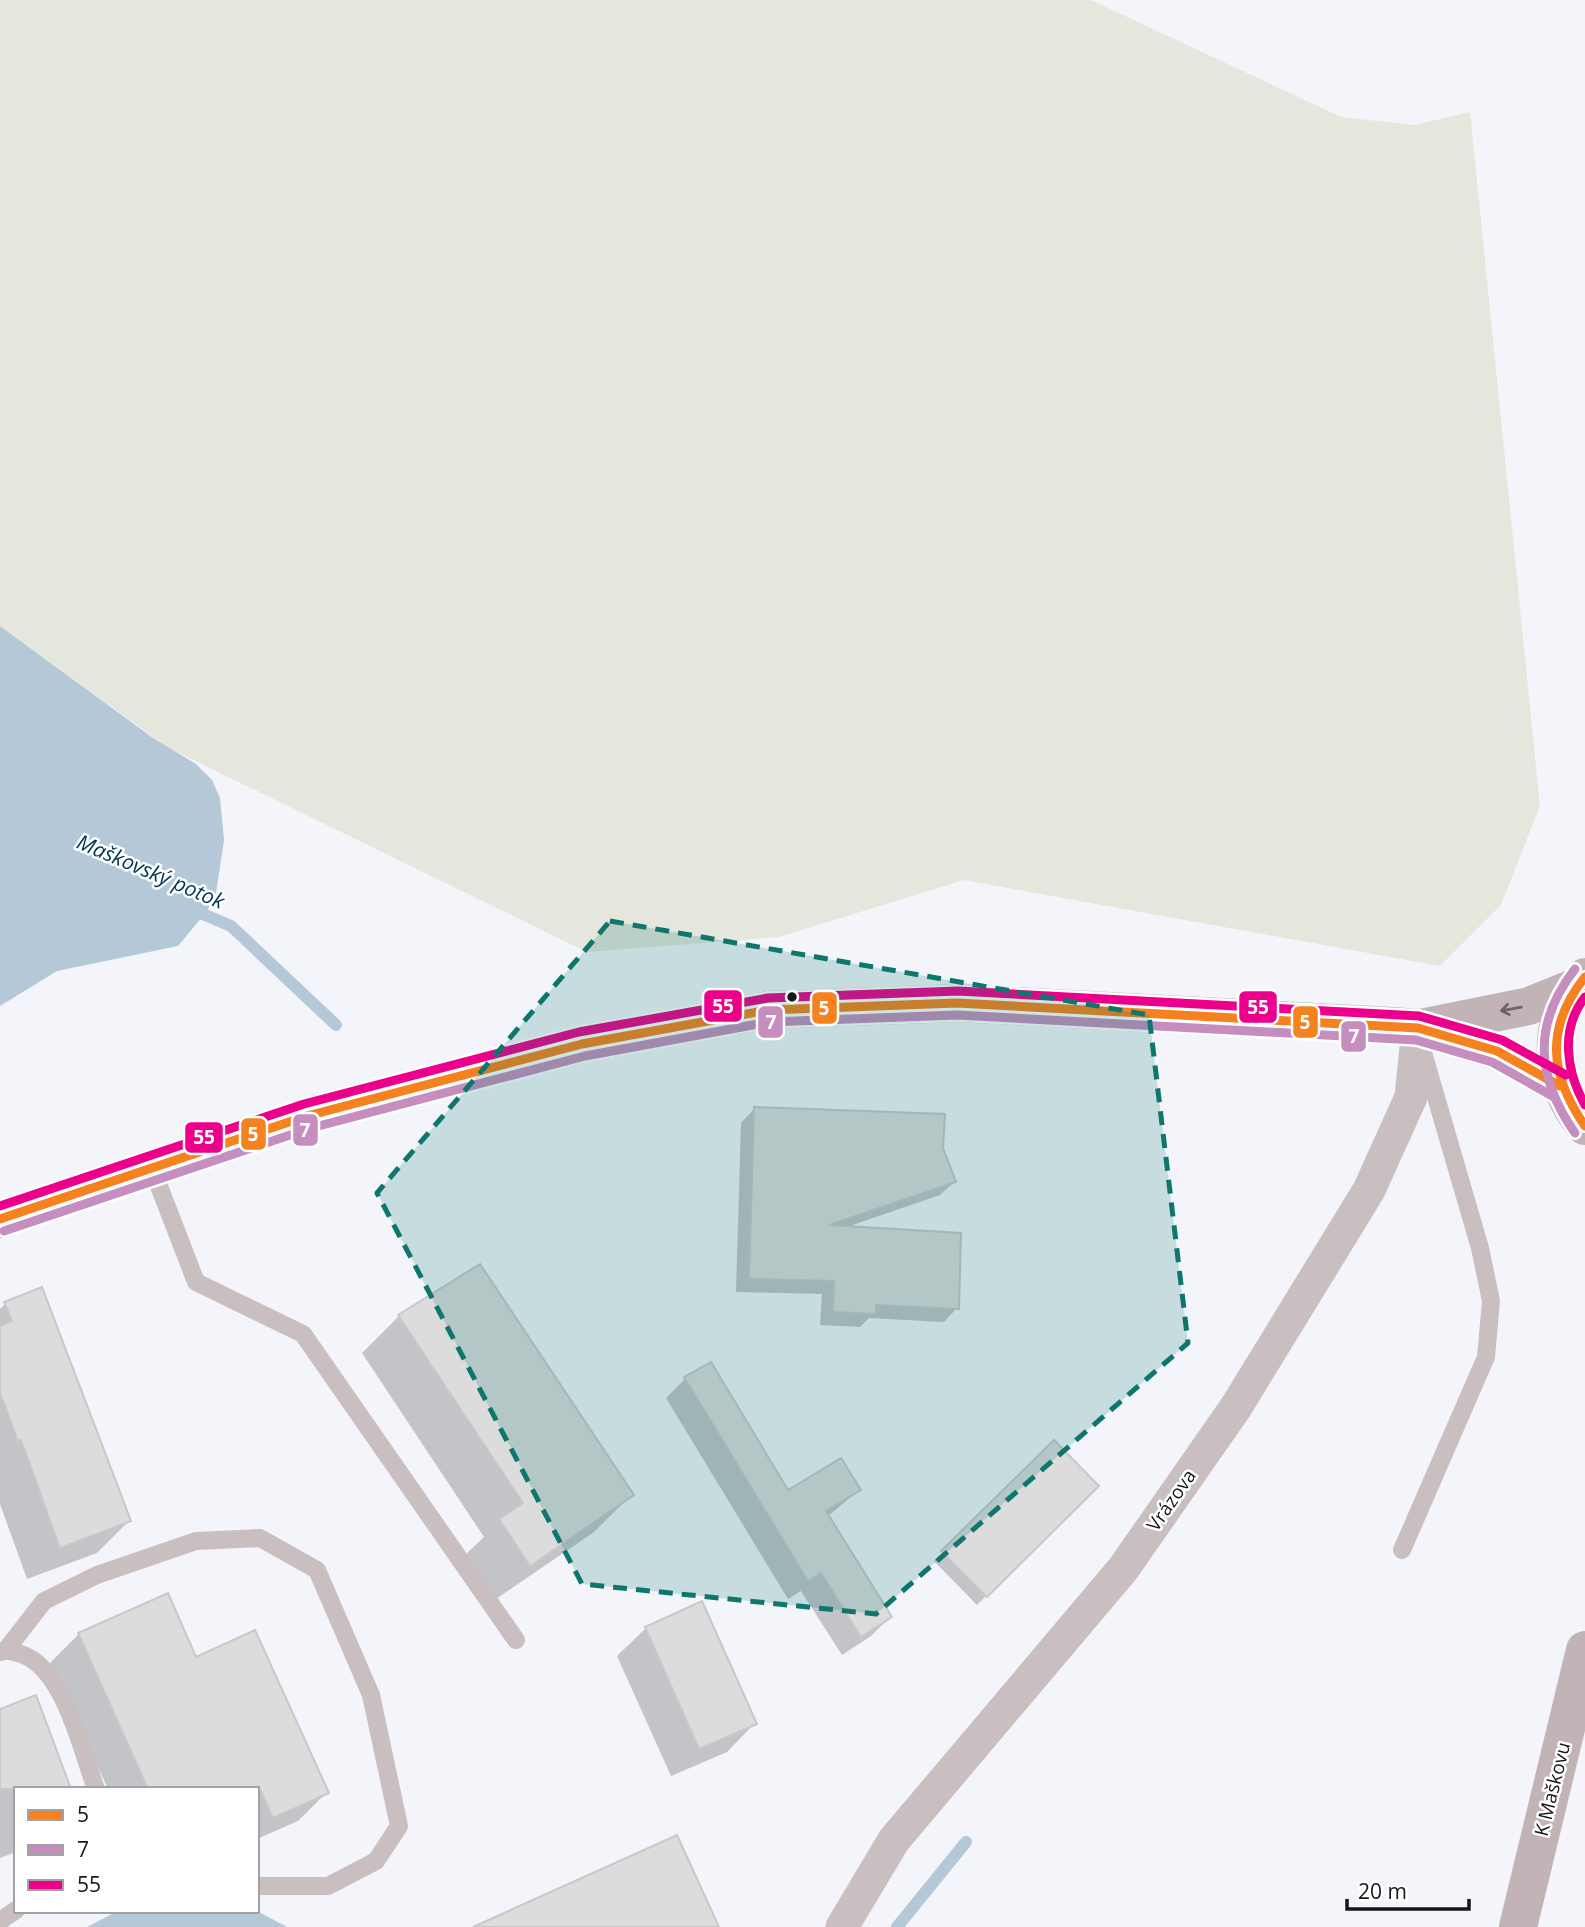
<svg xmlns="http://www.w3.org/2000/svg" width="1585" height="1927" font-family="'Open Sans',sans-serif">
	<rect width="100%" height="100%" fill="#f4f5fb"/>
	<polygon fill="#e5e7dc" points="0,0 1091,0 1341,117 1415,125 1470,112 1540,806 1501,905 1440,966 964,880 779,937 587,952 167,747 0,626"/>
	<g fill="#b4c8d7">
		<polygon points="0,626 153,738 196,764 212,780 220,798 224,840 216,893 207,911 178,946 57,971 0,1006"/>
		<polygon points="118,1911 257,1911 287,1927 87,1927"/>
	</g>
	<g fill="#0003">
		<polygon points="754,1109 941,1149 954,1182 940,1195 844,1228 957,1308 944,1322 869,1318 860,1327 820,1325 822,1294 736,1292 741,1123"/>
		<polygon points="480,1266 631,1495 594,1532 493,1601 463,1557 484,1537 362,1353 399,1316"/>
		<polygon points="5,1304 129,1521 97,1553 27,1579 0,1504 0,1309"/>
		<polygon points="710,1364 787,1493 859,1490 827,1517 890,1617 871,1636 842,1655 801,1591 788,1599 666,1398 685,1379"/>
		<polygon points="1054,1443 1097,1486 977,1605 934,1561"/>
		<polygon points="646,1628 755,1723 727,1752 671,1776 617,1656"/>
		<polygon points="79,1634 195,1659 327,1792 298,1821 257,1839 257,1789 108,1789 50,1663"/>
		<polygon points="0,1710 16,1789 16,1852 0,1858"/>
	</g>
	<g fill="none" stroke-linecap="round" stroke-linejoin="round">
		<g stroke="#b4c8d7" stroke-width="12">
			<polyline points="191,909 231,926 336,1025"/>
			<polyline points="897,1927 966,1842"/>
		</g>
	</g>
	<g fill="#dddcdd" stroke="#c9c7c9" stroke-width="2">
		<polygon points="754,1107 945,1114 943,1148 956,1182 829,1225 961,1233 959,1309 876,1305 876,1314 833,1312 834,1281 749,1279"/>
		<polygon points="480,1264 634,1495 530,1566 499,1519 523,1503 398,1315"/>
		<polygon points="42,1287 131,1521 60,1548 21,1440 18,1441 0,1393 0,1326 12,1321 4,1302"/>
		<polygon points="711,1362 788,1490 841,1458 861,1490 826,1511 892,1617 861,1637 821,1573 808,1581 684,1377"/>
		<polygon points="1054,1440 1099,1486 987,1597 941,1551"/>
		<polygon points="168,1593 196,1657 255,1630 329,1793 273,1818 260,1789 148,1789 78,1633"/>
		<polygon points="702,1601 757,1724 699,1749 645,1627"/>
		<polygon points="36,1695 71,1789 0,1789 0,1709"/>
		<polygon points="677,1835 719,1927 473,1927"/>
	</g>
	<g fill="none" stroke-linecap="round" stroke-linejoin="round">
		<g stroke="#cabfc0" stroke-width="18">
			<polyline points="152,1168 196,1282 303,1334 516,1640"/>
			<polyline points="1402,1550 1486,1357 1491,1301 1480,1248 1424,1056"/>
			<polyline points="6,1650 44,1601 97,1575 196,1541 260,1538 317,1570 371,1695 399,1826 376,1861 328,1886 257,1886"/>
			<path d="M 0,1652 C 8,1649 13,1652 21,1654 C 64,1668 81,1749 96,1789"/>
			<polyline points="0,1921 16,1910"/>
		</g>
		<polyline stroke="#cabfc0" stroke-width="33" points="842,1927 894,1840 1123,1569 1236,1407 1369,1190 1411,1097 1418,1028"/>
		<g stroke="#c2b4b6" stroke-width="38">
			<path d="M 1585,977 C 1543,1020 1549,1082 1585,1126"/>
			<polyline points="1420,1028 1529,1006 1576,987"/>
			<polyline points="0,1219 307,1116 582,1044 768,1010 957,1003 1393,1026 1418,1028 1497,1051 1560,1086"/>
			<polyline points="1518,1927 1585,1650"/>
		</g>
		<defs>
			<g id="bus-1">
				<path d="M 1585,977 C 1545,1027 1549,1074 1585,1126"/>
				<polyline points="0,1219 307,1116 582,1044 768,1010 957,1003 1418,1028 1497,1051 1560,1086"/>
			</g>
			<g id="bus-2">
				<path d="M 1575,1133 C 1536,1077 1532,1024 1575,969"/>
				<polyline points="4,1231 311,1128 585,1056 769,1022 957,1015 1416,1040 1492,1062 1554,1097"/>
			</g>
			<g id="bus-3">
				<path d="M 1585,997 C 1560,1029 1566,1071 1585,1105"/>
				<polyline points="0,1206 304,1104 579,1032 768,998 958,991 1419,1016 1502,1040 1566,1075"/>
			</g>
		</defs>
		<use href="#bus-1" stroke="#fff" stroke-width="14"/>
		<use href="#bus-2" stroke="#fff" stroke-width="14"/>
		<use href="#bus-3" stroke="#fff" stroke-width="14"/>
		<use href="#bus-1" stroke="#f5811f" stroke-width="9"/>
		<use href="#bus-2" stroke="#c68ebf" stroke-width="9"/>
		<use href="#bus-3" stroke="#ec008b" stroke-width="9"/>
	</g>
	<defs><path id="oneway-shaft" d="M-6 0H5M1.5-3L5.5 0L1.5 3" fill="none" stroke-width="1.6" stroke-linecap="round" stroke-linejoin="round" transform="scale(1.75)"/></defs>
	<use stroke="#6c6568" href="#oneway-shaft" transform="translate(1511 1009) rotate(170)"/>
	<path fill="#0f766e" fill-opacity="0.2" stroke="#0f766e" stroke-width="5" stroke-dasharray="14 9" stroke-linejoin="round" d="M 610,921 L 1149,1015 L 1188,1343 L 876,1614 L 582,1584 L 377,1193 Z"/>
	<circle fill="#151619" stroke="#fff" stroke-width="2.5" cx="792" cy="997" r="6"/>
	<g text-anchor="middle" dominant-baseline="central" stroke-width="5" stroke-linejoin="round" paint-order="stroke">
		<g font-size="19" fill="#151619" stroke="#fff">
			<text transform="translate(1171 1500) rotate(-55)">Vrázova</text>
			<text transform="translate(1552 1789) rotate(-76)">K Maškovu</text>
		</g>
		<g font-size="21" font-style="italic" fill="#003652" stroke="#fff">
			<text transform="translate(151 871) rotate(23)">Maškovský potok</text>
		</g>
	</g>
	<g stroke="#fff" stroke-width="2.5">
		<rect x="703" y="989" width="40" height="34" rx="7" fill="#ec008b"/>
		<rect x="1238" y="990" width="40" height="34" rx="7" fill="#ec008b"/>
		<rect x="811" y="991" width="27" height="34" rx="7" fill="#f5811f"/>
		<rect x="1292" y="1005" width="27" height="34" rx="7" fill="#f5811f"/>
		<rect x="757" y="1005" width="27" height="34" rx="7" fill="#c68ebf"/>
		<rect x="1340" y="1020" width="27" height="33" rx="7" fill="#c68ebf"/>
		<rect x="292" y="1113" width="27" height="34" rx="7" fill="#c68ebf"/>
		<rect x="240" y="1117" width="27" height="34" rx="7" fill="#f5811f"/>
		<rect x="184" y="1121" width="40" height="33" rx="7" fill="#ec008b"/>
	</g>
	<g font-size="19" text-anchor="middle" font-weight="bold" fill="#fff">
		<text x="723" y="1013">55</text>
		<text x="1258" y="1014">55</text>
		<text x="824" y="1015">5</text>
		<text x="1305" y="1029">5</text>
		<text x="771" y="1029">7</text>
		<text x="1354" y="1043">7</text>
		<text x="305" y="1137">7</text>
		<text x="253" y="1141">5</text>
		<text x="204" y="1144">55</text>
	</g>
	<rect x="14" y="1787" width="245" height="126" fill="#ffffff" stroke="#a1a2a3" stroke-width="2"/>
	<rect x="28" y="1810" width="35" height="10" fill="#f5811f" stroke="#a1a2a3" stroke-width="2"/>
	<text x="77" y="1822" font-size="21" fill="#151619">5</text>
	<rect x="28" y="1845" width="35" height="10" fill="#c68ebf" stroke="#a1a2a3" stroke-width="2"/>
	<text x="77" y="1857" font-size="21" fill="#151619">7</text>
	<rect x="28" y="1880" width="35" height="10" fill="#ec008b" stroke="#a1a2a3" stroke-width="2"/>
	<text x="77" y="1892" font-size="21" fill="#151619">55</text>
	<path d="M1347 1899v10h122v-10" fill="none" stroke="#151619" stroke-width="3.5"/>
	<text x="1358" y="1899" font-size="21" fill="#151619" stroke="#ffffff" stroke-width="5" paint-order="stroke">20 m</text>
</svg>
